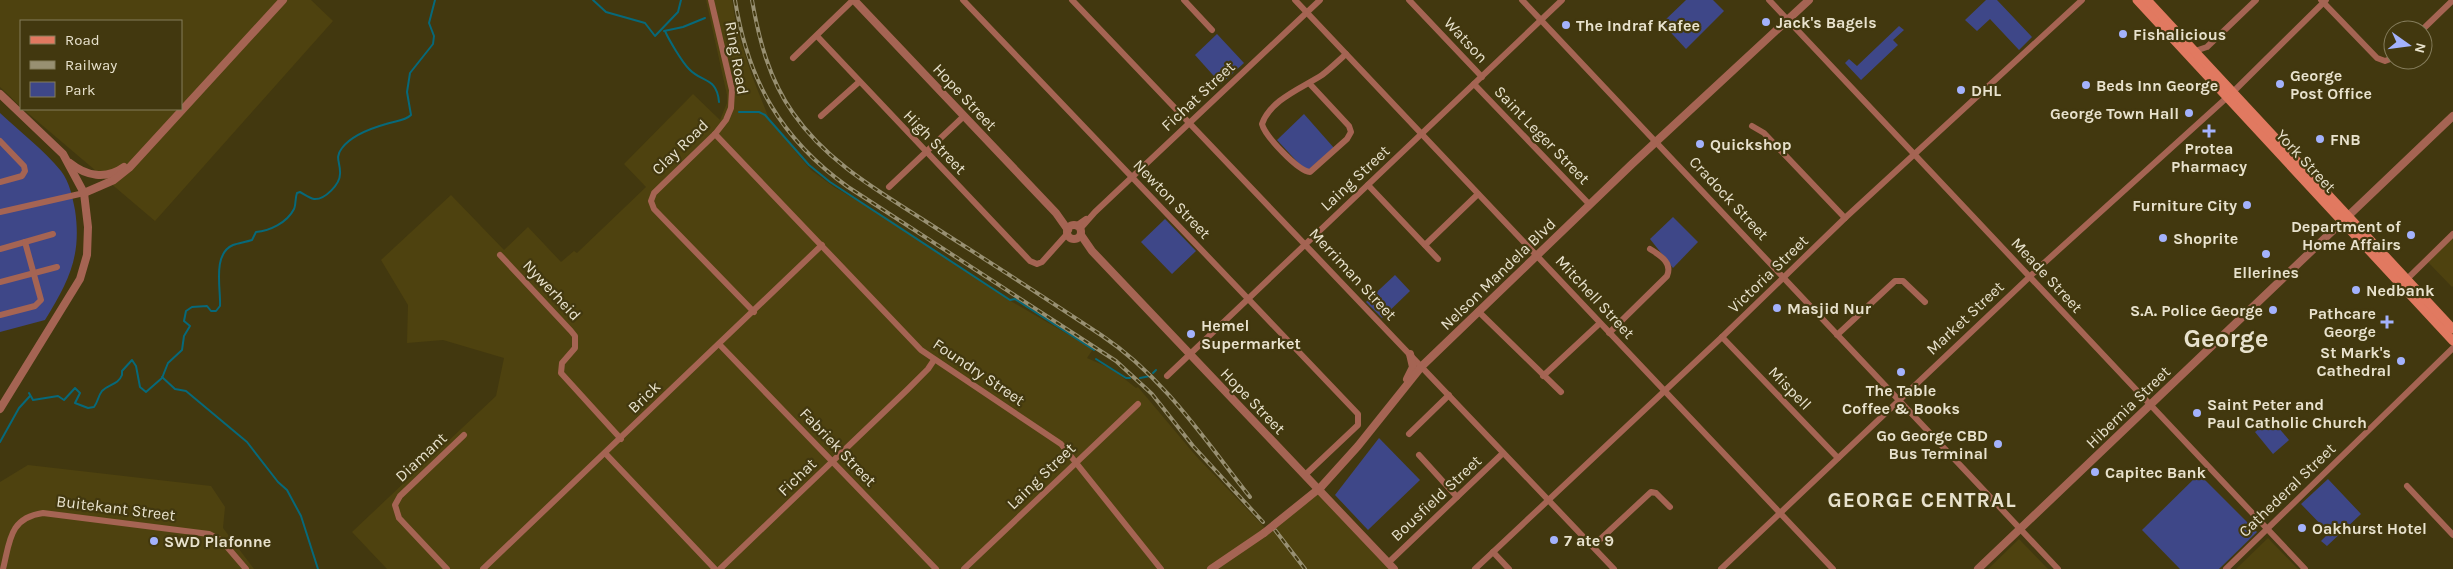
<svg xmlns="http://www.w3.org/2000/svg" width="2453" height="569" font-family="Karla,sans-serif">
	<rect width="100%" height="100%" fill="#42380f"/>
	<g fill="#4e420f">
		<polygon points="0,0 311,0 333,21 155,221 23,109 181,109 181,21 21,21 21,107 0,87"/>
		<polygon points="706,0 732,0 737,30 752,76 770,121 811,170 834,187 891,220 1009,300 1093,349 1087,358 1112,369 1136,388 1138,387 1196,456 1269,532 1318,494 1389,569 387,569 352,532 496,396 504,358 443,340 407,343 408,305 381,260 451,195 504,250 528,227 561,262 574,251 577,253 646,187 624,164 693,94 720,120 727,103 727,95"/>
		<polygon points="2453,236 2453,286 2452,287 2427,261"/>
		<polygon points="28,465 211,486 225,507 223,528 254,569 0,569 0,482"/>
		<polygon points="2268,538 2298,569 2236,569"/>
		<polygon points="2019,539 2048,569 1988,569"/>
	</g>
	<g fill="#3e4788">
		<polygon points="1686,0 1713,0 1724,11 1686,49 1662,23"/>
		<polygon points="1986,0 1997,0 2032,37 2019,50 1990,19 1977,31 1965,20"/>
		<polygon points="1899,26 1904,30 1893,40 1898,45 1861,80 1845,63 1849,59 1857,66"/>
		<polygon points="1217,34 1244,63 1221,84 1195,55"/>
		<path d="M 0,113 C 19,131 45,151 61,171 C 70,183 72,196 75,210 C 82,257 68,282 45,320 L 0,332 Z"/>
		<polygon points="1304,114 1334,148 1308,170 1302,167 1277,140"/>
		<polygon points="1673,217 1698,242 1673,268 1650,239"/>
		<polygon points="1165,219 1196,251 1172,274 1141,242"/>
		<polygon points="1395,275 1410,291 1382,318 1366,302"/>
		<polygon points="2271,419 2289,440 2273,454 2255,432"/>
		<polygon points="1379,438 1420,480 1368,530 1335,495"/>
		<polygon points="2199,474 2257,532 2219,569 2180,569 2142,530"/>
		<polygon points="2328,479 2361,514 2327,546 2321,541 2329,533 2301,504"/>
	</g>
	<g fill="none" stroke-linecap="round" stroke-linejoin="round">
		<g stroke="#07697a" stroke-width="2">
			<polyline points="593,0 606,12 645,23 655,36 678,12 681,0"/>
			<polyline points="664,31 683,27 705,18"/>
			<path d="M 665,31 C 669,40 682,62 689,69 C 702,83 717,77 719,102"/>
			<polyline points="739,112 759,112 765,115 809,165 830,182 1010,300 1015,299 1094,350"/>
			<polyline points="1096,359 1126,378 1130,378"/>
			<polyline points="1153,373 1156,370"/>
			<polyline points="162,377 175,389 186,391 247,442 278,482 287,490 301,516 318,569"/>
			<polyline points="1140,378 1150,376"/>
			<path d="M 29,393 L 33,400 L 58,396 L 64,400 L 75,388 L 80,393 L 75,403 L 88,408 L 94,407 C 98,402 98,396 102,391 C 109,384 118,385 122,375 L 122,371 L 132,360 L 136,366 L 140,387 L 146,392 L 162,378 L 168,363 L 182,350 L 184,336 L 190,326 L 184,321 L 186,311 L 192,307 L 207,306 L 211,311 L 216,311 L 220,306 C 221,289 212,254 233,245 C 239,243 246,242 252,240 L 256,232 C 269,231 287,223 294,209 C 296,205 295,198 297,193 L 300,192 C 304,194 309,198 314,199 C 325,200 340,184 340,174 C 341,163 334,158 342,148 C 351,136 372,128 386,124 C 395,121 405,121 411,115 L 407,92 L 410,73 L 433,44 L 434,36 L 429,23 L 435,0"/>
			<polyline points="0,442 19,408 30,396"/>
		</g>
		<g stroke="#a56453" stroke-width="6">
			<polyline points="711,0 732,90 731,108 726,120 715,134 654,193 651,201 654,209 754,312"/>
			<polyline points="963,0 1358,414 1358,425 1305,475"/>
			<polyline points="1072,0 1614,569"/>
			<polyline points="1184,0 1212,30"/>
			<polyline points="1295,0 1833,569"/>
			<polyline points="1409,0 1482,77"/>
			<polyline points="1522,0 2058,569"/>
			<polyline points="1769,0 2305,569"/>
			<polyline points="2321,0 2377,58 2385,61 2393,58"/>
			<polyline points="2422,30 2453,0"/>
			<polyline points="817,36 1030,261 1037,264 1042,262 1067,234"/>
			<polyline points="2195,51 2207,47 2256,0"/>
			<polyline points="793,58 853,0"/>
			<path d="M 1309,83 L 1349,126 L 1351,132 L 1347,139 L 1310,172 C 1298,171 1265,136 1262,124 C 1270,100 1302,88 1322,75 C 1330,69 1338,61 1346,54"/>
			<polyline points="1474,84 1590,205"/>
			<polyline points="821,116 859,82"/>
			<polyline points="1752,126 1764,133 1845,218"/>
			<polyline points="715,134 921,350 1061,444 1161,569"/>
			<polyline points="0,141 24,166 25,171 22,176 0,182"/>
			<polyline points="1368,185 1438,259"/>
			<polyline points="889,187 964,116"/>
			<polyline points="0,212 84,193"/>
			<polyline points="1076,226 1086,219"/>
			<polyline points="1080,229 1095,212 1320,0"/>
			<polyline points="1425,245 1478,194"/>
			<polyline points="0,249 53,234"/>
			<polyline points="500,255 571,331 575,336 575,348 562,363 561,373 621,439"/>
			<polyline points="0,282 57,267"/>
			<polyline points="2404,282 2453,234"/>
			<polyline points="1478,311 1561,392"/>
			<polyline points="0,315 35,306 41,300 25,242"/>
			<path d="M 1609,333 L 1667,276 C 1673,262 1659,255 1650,249"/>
			<polyline points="1837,335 1895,281 1903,281 1925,302"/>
			<polyline points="1722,337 1838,458"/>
			<polyline points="719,344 936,569"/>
			<polyline points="1167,376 1562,0"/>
			<polyline points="1543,376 1600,323"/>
			<polyline points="1409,434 1449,395"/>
			<polyline points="605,453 715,569"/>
			<polyline points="1419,455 1457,497"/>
			<polyline points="2407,486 2453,535"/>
			<polyline points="1593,546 1651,492 1656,493 1670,507"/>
			<polyline points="1493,552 1509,569"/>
			<polyline points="1388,563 1503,453"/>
			<path d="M 3,569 C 10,541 9,518 43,513 L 209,534 L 222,541 L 246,569"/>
			<polyline points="447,569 399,518 395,505 400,496 464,435"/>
			<polyline points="483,569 822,245"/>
			<polyline points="720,569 907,390 928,369 934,360"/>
			<polyline points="964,569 1138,404"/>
			<polyline points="1475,569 1722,337 1845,218 2082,0"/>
			<polyline points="1721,569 2043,264 2233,92 2326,0"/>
			<polyline points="2226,569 2453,348"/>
		</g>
		<g stroke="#a56453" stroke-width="8">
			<polyline points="854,0 1056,213 1068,230"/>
			<polyline points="0,94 63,154 84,193 88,227 87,255 80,279 0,409"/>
			<path d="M 70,163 C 86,176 106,180 124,167"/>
			<polyline points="84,193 114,180 129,168 283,0"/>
			<circle cx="1074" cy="232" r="7"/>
			<polyline points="1081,235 1092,251 1394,569"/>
			<polyline points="1407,379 1413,367 1410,354"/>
			<polyline points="1321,487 1358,446 1422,366 1632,164 1809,0"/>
			<polyline points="1211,569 1264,533"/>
			<polyline points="1978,569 2453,116"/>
		</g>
		<g stroke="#e17960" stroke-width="9">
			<polyline points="2137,0 2453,341"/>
			<polyline points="2147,0 2453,329"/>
		</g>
		<defs>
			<g id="rail">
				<path d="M 735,0 C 748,81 781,139 848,187 L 1116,361 L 1152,394 L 1193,446 L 1263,522"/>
				<path d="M 752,0 C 759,40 769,79 793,113 C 829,165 884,194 936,228 C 991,263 1047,299 1101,335 C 1164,377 1204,439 1250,497"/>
				<polyline points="1275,530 1305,569"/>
			</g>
		</defs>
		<use href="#rail" stroke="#989072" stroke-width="4"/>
		<use href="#rail" stroke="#42380f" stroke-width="2" stroke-dasharray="5.5" stroke-linecap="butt"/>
		<polyline stroke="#a56453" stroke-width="8" points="1264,533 1321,487"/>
	</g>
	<g fill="#a3b2fd" stroke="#42380f" stroke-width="2">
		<circle cx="1766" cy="22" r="5"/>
		<circle cx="1566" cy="25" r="5"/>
		<circle cx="2123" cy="34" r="5"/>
		<circle cx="2280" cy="84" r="5"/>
		<circle cx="2086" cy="85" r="5"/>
		<circle cx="1961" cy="90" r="5"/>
		<circle cx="2189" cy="113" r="5"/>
		<path d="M2206.5 123.5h5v5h5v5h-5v5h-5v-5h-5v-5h5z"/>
		<circle cx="2320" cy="139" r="5"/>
		<circle cx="1700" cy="144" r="5"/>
		<circle cx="2247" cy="205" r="5"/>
		<circle cx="2411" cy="235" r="5"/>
		<circle cx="2163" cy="238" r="5"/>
		<circle cx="2266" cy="254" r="5"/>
		<circle cx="2356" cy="290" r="5"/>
		<circle cx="1777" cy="308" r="5"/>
		<circle cx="2273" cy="310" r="5"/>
		<path d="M2384.5 314.5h5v5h5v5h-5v5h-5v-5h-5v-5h5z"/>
		<circle cx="1191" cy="334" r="5"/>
		<circle cx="2401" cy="361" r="5"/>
		<circle cx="1901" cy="372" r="5"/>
		<circle cx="2197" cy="413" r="5"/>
		<circle cx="1998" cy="444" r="5"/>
		<circle cx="2095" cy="472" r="5"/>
		<circle cx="2302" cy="528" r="5"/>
		<circle cx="1554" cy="540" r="5"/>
		<circle cx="154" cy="541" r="5"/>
	</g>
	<g text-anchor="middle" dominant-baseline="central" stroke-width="4.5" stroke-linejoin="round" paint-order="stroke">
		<g font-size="16" font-weight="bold" fill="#e8e2cd" stroke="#42380f" text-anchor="start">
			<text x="1776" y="22">Jack's Bagels</text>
			<text x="1576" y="25">The Indraf Kafee</text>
			<text x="2133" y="34">Fishalicious</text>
			<text x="2290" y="75">George<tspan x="2290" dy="18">Post Office</tspan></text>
			<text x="2096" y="85">Beds Inn George</text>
			<text x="1971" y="90">DHL</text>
			<text x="2179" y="113" text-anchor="end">George Town Hall</text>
			<text x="2330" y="139">FNB</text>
			<text x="1710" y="144">Quickshop</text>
			<text x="2209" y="148" text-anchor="middle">Protea<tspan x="2209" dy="18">Pharmacy</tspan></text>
			<text x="2237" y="205" text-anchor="end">Furniture City</text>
			<text x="2401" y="226" text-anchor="end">Department of<tspan x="2401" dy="18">Home Affairs</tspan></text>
			<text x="2173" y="238">Shoprite</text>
			<text x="2266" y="272" text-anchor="middle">Ellerines</text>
			<text x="2366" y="290">Nedbank</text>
			<text x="1787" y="308">Masjid Nur</text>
			<text x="2263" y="310" text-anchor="end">S.A. Police George</text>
			<text x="2376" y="313" text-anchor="end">Pathcare<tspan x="2376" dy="18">George</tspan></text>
			<text x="1201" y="325">Hemel<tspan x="1201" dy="18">Supermarket</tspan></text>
			<text x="2391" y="352" text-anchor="end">St Mark's<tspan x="2391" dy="18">Cathedral</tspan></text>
			<text x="1901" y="390" text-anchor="middle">The Table<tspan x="1901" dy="18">Coffee &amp; Books</tspan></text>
			<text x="2207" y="404">Saint Peter and<tspan x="2207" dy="18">Paul Catholic Church</tspan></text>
			<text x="1988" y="435" text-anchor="end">Go George CBD<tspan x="1988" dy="18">Bus Terminal</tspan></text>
			<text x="2105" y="472">Capitec Bank</text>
			<text x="2312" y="528">Oakhurst Hotel</text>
			<text x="1564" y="540">7 ate 9</text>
			<text x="164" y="541">SWD Plafonne</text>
		</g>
		<g font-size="16" fill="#e8e2cd" stroke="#42380f">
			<text transform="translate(1466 40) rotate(47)">Watson</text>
			<text transform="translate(737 58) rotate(80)">Ring Road</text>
			<text transform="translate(1198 96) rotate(-43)">Fichat Street</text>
			<text transform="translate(965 97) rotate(47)">Hope Street</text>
			<text transform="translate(1542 135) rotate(46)">Saint Leger Street</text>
			<text transform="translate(935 142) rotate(46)">High Street</text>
			<text transform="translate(680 147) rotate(-44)">Clay Road</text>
			<text transform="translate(2306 161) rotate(47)">York Street</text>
			<text transform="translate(1355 178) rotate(-43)">Laing Street</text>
			<text transform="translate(1729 198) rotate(47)">Cradock Street</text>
			<text transform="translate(1172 199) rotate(46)">Newton Street</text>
			<text transform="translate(1353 274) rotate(47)">Merriman Street</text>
			<text transform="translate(1498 274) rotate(-44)">Nelson Mandela Blvd</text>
			<text transform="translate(1768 274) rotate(-44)">Victoria Street</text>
			<text transform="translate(2047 275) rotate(47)">Meade Street</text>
			<text transform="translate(552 290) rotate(47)">Nywerheid</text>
			<text transform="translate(1595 297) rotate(47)">Mitchell Street</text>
			<text transform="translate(1965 318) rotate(-43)">Market Street</text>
			<text transform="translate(979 372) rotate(34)">Foundry Street</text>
			<text transform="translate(1790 388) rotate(46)">Mispell</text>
			<text transform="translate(644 397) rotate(-44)">Brick</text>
			<text transform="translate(1253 401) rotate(46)">Hope Street</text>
			<text transform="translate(2128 407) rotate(-44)">Hibernia Street</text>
			<text transform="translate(838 447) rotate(46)">Fabriek Street</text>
			<text transform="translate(421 457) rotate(-43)">Diamant</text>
			<text transform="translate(1041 476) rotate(-44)">Laing Street</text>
			<text transform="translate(797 477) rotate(-44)">Fichat</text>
			<text transform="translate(2287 490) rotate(-44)">Cathederal Street</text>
			<text transform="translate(1436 498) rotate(-43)">Bousfield Street</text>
			<text transform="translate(116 508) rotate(7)">Buitekant Street</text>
		</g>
		<g font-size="21" font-weight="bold" letter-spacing="1" fill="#e8e2cd" stroke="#42380f">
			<text x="1922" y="500">GEORGE CENTRAL</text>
		</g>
		<g font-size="26" font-weight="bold" fill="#e8e2cd" stroke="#42380f">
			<text x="2226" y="338">George</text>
		</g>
	</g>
	<rect x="20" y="20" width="162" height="90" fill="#42380f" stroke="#847c5b"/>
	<rect x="30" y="36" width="25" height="8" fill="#e17960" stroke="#847c5b"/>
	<text x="65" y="45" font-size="15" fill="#e8e2cd">Road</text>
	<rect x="30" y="61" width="25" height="8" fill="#989072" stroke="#847c5b"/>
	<text x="65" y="70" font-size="15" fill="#e8e2cd">Railway</text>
	<rect x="30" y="82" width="25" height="15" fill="#3e4788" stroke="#847c5b"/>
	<text x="65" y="95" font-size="15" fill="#e8e2cd">Park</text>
	<g transform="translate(2408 45) rotate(104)"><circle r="24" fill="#42380f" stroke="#847c5b"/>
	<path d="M0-4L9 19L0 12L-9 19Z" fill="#a3b2fd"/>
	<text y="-8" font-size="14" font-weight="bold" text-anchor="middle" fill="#e8e2cd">N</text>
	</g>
</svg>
